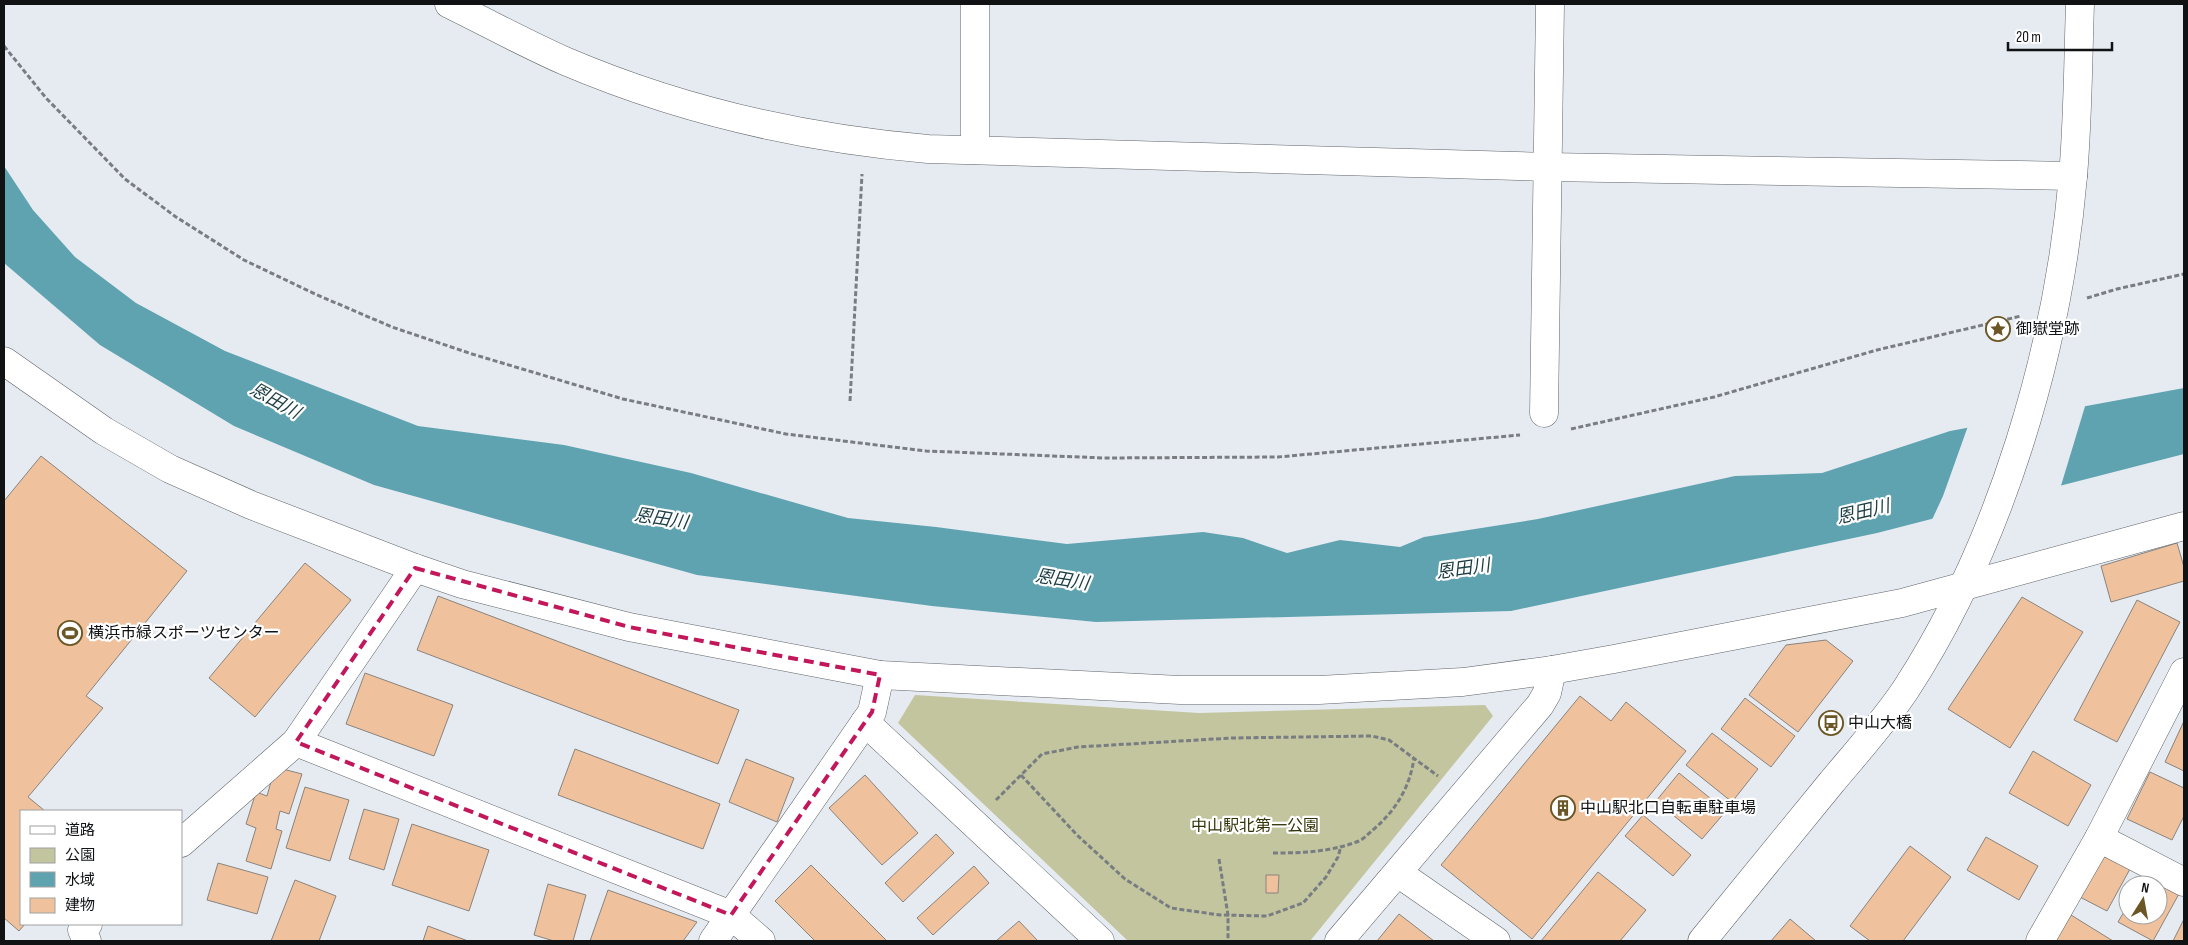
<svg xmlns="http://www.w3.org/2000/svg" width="2188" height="945" font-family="'Sofia Sans Condensed','Noto Sans JP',sans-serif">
	<rect width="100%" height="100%" fill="#e6ebf2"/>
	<polygon fill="#c2c59e" points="915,695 1199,713 1485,705 1493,716 1310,941 1128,941 898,723"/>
	<polygon fill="#5fa3b0" points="4,166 33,210 75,257 136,303 225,351 418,426 564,445 691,473 848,518 936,527 1067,544 1203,532 1243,538 1287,553 1340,540 1400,547 1424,537 1538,519 1735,476 1822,473 1950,431 2184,388 2184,454 1877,533 1511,611 1096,622 932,606 697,575 374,485 234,426 100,345 4,263"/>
	<polygon fill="#e6ebf2" points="2086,403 2060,489 1931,522 1943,496 1968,426"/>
	<g fill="#efc29d" stroke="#89837e">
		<polygon points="41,456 187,571 86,696 103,708 28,797 45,811 21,811 21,924 25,924 19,931 4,918 4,501"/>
		<polygon points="2177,543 2184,567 2184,581 2111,602 2101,566"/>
		<polygon points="305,563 351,600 255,717 209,678"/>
		<polygon points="438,596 739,710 718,764 417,650"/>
		<polygon points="2022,597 2083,632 2010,748 1948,709"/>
		<polygon points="2137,600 2180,622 2117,742 2074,720"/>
		<polygon points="1826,640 1853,661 1798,732 1749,695 1786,645"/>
		<polygon points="365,673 453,705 434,756 346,724"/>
		<polygon points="1580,696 1611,721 1626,702 1686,751 1532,939 1441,865"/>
		<polygon points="1745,698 1795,736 1771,767 1721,729"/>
		<polygon points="2184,721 2184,771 2165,762"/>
		<polygon points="1712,733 1758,769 1732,802 1686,765"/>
		<polygon points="575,749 720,804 703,849 558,795"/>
		<polygon points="2033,751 2091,785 2068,826 2009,793"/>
		<polygon points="746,759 794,778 777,822 729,802"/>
		<polygon points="275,767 302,774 289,814 280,811 276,829 282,831 271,869 246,861 256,828 246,824 256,792 267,796"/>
		<polygon points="2150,772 2184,788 2184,816 2172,840 2127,819"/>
		<polygon points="1679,773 1726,811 1702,839 1656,801"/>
		<polygon points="865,775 918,833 882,865 829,808"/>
		<polygon points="305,787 349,800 330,861 286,848"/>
		<polygon points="364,809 399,819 384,870 349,859"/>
		<polygon points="1643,815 1691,855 1673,876 1625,836"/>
		<polygon points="412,824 489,850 469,911 392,885"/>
		<polygon points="936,834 954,853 903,902 885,883"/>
		<polygon points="1986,837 2038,866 2019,900 1967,870"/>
		<polygon points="1910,846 1951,877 1903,941 1870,941 1850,926"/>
		<polygon points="2097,852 2130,869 2107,911 2074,894"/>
		<polygon points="218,863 268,877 257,914 207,900"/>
		<polygon points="811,865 887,941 815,941 775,901"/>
		<polygon points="974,866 989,883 933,935 917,918"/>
		<polygon points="1598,872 1646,910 1620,941 1541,941"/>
		<polygon points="2146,873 2180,892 2153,941 2118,922 2128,905 2128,915 2158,915 2158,885 2139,885"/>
		<polygon points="1266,875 1279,875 1278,893 1266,893"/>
		<polygon points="295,880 336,896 319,941 271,941"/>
		<polygon points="548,884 586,895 573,941 554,941 534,935"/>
		<polygon points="608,890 697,922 683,941 590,941"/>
		<polygon points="1399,914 1434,941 1377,941"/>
		<polygon points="2071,915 2113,941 2055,941"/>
		<polygon points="1790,919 1816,941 1771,941"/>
		<polygon points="2184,919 2184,941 2173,941"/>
		<polygon points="1019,921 1038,941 996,941"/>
		<polygon points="428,926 468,941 423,941"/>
	</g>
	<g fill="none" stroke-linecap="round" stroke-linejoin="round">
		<defs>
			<g id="minor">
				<path d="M 449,4 C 488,23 526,44 565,61 C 682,111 801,138 928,149 L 1548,167 L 2073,176"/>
				<polyline points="975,150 975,4"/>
				<polyline points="4,361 104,431 170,469 251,505 415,568 462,584 629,627 880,675 1180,690 1319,690 1463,682 1552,670 1614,659 1902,603 2184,526"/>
				<polyline points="1544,413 1550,4"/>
				<polyline points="865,722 1100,941"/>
				<polyline points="296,742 731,915 761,941"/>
				<polyline points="2099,838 2184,882"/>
				<polyline points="181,843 296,742 415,568"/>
				<polyline points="1398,873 1496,941"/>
				<polyline points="87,941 82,930 88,924"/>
				<polyline points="713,941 872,712 880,675"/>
				<polyline points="1339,941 1540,705 1547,693 1552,670"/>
				<path d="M 1702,941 C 1745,889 1788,836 1831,783 C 1856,753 1884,722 1906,689 C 2001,543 2058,350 2073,176 C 2078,119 2078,61 2080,4"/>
				<polyline points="2040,941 2099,838 2184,672"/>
			</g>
		</defs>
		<use href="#minor" stroke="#60646a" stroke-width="29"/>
		<g stroke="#797d81" stroke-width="3" stroke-dasharray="5 2.5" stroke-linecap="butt">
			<polyline points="4,46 46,98 125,179 176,217 244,260 315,294 392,327 472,354 623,399 786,434 926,451 1105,458 1278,457 1520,435"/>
			<polyline points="2087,298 2117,289 2184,274"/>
			<polyline points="850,401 862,174"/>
			<polyline points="1571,429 1714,397 1877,350 2021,316"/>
			<polyline points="1021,775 1077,835 1125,879 1171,908 1220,915 1267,916 1303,903 1326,877 1338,857 1341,846"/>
			<polyline points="996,800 1042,754 1078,747 1232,738 1372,736 1389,740 1438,776"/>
			<path d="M 1273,853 C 1302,853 1331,852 1359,841 C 1365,838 1369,833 1374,829 C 1396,810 1410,787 1414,758"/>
			<polyline points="1219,859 1228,915 1228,941"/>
		</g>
		<use href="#minor" stroke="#fff" stroke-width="28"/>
	</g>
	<path fill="none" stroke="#c2185b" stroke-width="4" stroke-dasharray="10 6" stroke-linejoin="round" d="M 415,568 L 629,627 L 880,675 L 872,712 L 731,915 L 296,742 Z"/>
	<defs>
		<symbol id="sight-ring" viewBox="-11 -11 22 22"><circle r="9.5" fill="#fff" stroke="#6c5626" stroke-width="1.5"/><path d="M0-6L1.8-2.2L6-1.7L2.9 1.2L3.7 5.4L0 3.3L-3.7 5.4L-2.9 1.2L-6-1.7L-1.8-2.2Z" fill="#6c5626"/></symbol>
		<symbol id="stadium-ring" viewBox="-11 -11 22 22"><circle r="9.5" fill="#fff" stroke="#6c5626" stroke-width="1.5"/><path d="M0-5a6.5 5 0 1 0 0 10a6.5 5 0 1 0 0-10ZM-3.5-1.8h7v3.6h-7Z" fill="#6c5626"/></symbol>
		<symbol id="bus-ring" viewBox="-11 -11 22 22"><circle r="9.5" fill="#fff" stroke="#6c5626" stroke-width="1.5"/><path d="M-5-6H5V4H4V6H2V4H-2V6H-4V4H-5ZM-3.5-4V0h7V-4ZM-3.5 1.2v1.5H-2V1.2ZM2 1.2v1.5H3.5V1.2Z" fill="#6c5626"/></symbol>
		<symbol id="building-ring" viewBox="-11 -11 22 22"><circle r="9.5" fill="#fff" stroke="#6c5626" stroke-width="1.5"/><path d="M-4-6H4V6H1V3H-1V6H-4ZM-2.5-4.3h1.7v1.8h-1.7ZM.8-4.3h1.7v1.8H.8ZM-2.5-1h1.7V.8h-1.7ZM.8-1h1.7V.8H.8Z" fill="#6c5626"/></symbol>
	</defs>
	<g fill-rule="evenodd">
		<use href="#sight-ring" x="1984" y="315" width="28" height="28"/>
		<use href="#stadium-ring" x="56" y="619" width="28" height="28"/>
		<use href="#bus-ring" x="1817" y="709" width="28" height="28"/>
		<use href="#building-ring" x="1549" y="794" width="28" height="28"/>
	</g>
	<g text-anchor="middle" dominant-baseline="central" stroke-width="4.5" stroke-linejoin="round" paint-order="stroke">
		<g font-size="16" fill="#101214" stroke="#fff" text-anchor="start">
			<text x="2016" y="329">御嶽堂跡</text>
			<text x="88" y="633">横浜市緑スポーツセンター</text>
			<text x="1848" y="723">中山大橋</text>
			<text x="1580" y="808">中山駅北口自転車駐車場</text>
		</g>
		<g font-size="16" fill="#333308" stroke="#fff">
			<text x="1255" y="826">中山駅北第一公園</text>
		</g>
		<g font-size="18" font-style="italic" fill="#1b3d43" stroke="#fff">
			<text transform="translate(275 401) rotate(29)">恩田川</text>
			<text transform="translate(1863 512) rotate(-13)">恩田川</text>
			<text transform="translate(661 519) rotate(9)">恩田川</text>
			<text transform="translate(1463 569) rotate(-8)">恩田川</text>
			<text transform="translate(1062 580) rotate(9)">恩田川</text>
		</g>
	</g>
	<rect width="2188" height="945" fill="none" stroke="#101214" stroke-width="10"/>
	<rect x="20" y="810" width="162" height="115" fill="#ffffff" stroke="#9fa0a1"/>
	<rect x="30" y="826" width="25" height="8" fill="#ffffff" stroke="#9fa0a1"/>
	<text x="65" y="835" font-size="15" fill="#101214">道路</text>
	<rect x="30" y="848" width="25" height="15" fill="#c2c59e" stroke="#9fa0a1"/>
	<text x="65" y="860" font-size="15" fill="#101214">公園</text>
	<rect x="30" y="872" width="25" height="15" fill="#5fa3b0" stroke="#9fa0a1"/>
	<text x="65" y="885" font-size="15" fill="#101214">水域</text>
	<rect x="30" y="898" width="25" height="15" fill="#efc29d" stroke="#9fa0a1"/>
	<text x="65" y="910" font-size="15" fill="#101214">建物</text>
	<g transform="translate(2143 900) rotate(11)"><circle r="24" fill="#ffffff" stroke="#9fa0a1"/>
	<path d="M0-4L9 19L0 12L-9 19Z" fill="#6c5626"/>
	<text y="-8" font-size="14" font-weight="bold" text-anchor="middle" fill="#101214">N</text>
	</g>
	<path d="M2008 42v8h104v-8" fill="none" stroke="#101214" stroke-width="2.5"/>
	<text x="2016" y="42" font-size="15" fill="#101214" stroke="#ffffff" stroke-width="4" paint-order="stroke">20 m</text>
</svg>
